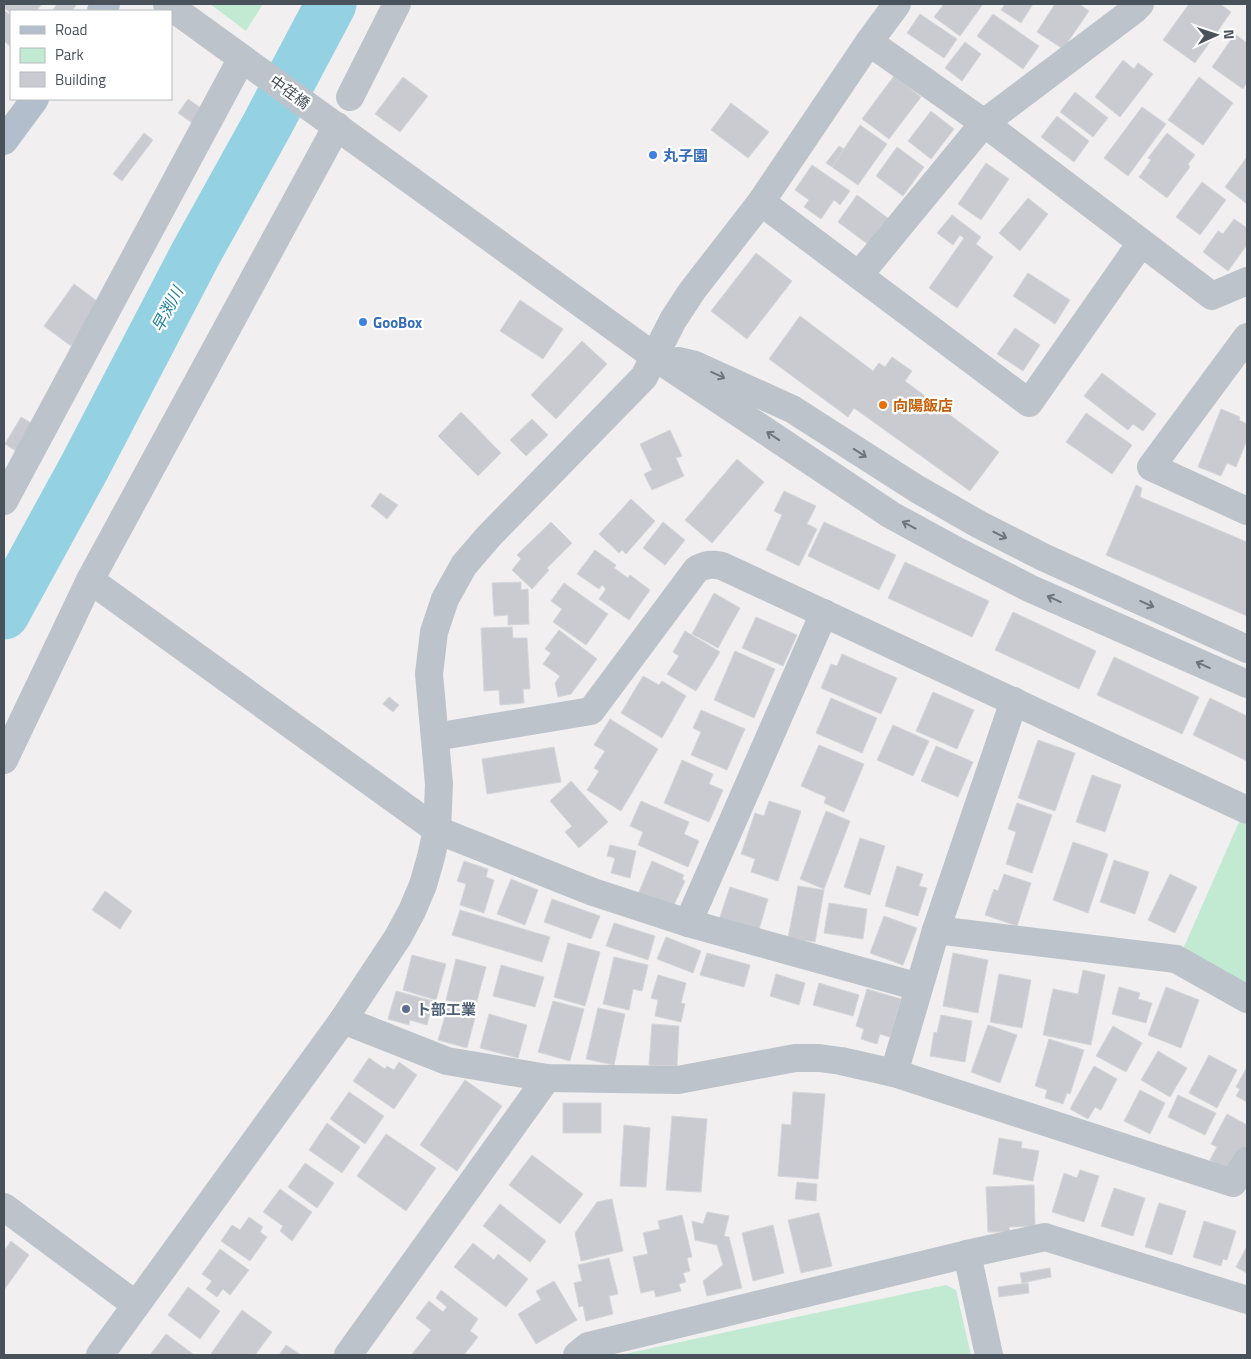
<svg xmlns="http://www.w3.org/2000/svg" width="1251" height="1359" font-family="'Titillium Web','Noto Sans JP',sans-serif">
	<rect width="100%" height="100%" fill="#f1efef"/>
	<g fill="#c2ead2">
		<polygon points="210,4 263,4 246,31"/>
		<polygon points="1239,822 1247,825 1247,984 1183,949"/>
		<polygon points="946,1285 956,1290 971,1355 620,1355"/>
	</g>
	<polygon fill="#94d2e3" points="317,4 357,4 345,26 336,21 301,89 281,76 318,5"/>
	<polygon fill="#f1efef" points="286,60 310,78 304,90 279,75"/>
	<g fill="none" stroke-linecap="round" stroke-linejoin="round">
		<polyline stroke="#94d2e3" stroke-width="51" points="4,614 84,468 196,253 267,125 331,4"/>
	</g>
	<g fill="#c9cbd1" stroke="#d4d6da">
		<polygon points="4,4 42,4 36,11 11,11 11,13 4,8"/>
		<polygon points="57,4 77,4 72,11 52,11"/>
		<polygon points="944,4 983,4 960,36 934,17"/>
		<polygon points="1005,4 1033,4 1021,23 1001,10"/>
		<polygon points="1055,4 1079,4 1089,11 1063,49 1037,32"/>
		<polygon points="1189,4 1220,4 1231,12 1195,63 1163,40"/>
		<polygon points="4,10 11,16 11,47 4,41"/>
		<polygon points="920,14 957,39 944,58 907,33"/>
		<polygon points="993,14 1039,46 1023,69 977,36"/>
		<polygon points="1235,34 1247,43 1247,82 1243,89 1212,67"/>
		<polygon points="965,42 981,54 962,81 945,68"/>
		<polygon points="1123,60 1134,69 1138,63 1153,74 1120,117 1095,97"/>
		<polygon points="894,76 921,97 889,139 862,119"/>
		<polygon points="403,77 428,96 400,132 375,114"/>
		<polygon points="1199,77 1233,103 1203,145 1168,120"/>
		<polygon points="1075,92 1108,118 1093,137 1060,112"/>
		<polygon points="188,99 205,111 195,125 178,113"/>
		<polygon points="731,103 769,132 748,158 711,130"/>
		<polygon points="1142,107 1166,124 1128,176 1104,158"/>
		<polygon points="931,111 954,129 931,159 908,141"/>
		<polygon points="1057,116 1089,141 1074,162 1041,137"/>
		<polygon points="860,125 887,144 858,185 832,167"/>
		<polygon points="144,133 153,140 122,181 113,174"/>
		<polygon points="1167,133 1195,155 1188,164 1190,167 1167,198 1139,177 1151,160 1148,158"/>
		<polygon points="839,146 844,149 832,167 826,163"/>
		<polygon points="897,147 924,167 903,196 876,176"/>
		<polygon points="1247,157 1247,204 1225,187"/>
		<polygon points="986,163 1009,179 981,220 958,204"/>
		<polygon points="812,165 850,191 840,205 834,200 821,219 804,207 809,200 795,190"/>
		<polygon points="1202,182 1226,200 1200,235 1176,217"/>
		<polygon points="857,195 889,219 869,245 838,222"/>
		<polygon points="1028,198 1048,214 1020,251 999,233"/>
		<polygon points="952,215 981,237 976,244 993,257 957,308 929,288 964,238 960,235 953,245 937,233"/>
		<polygon points="1234,219 1247,228 1247,245 1228,271 1203,252 1218,231 1223,234"/>
		<polygon points="756,253 792,281 747,339 711,311"/>
		<polygon points="1028,273 1070,300 1055,324 1013,296"/>
		<polygon points="74,284 101,304 71,346 44,326"/>
		<polygon points="520,300 563,329 543,359 500,331"/>
		<polygon points="800,316 873,371 879,363 885,367 892,357 912,371 905,381 999,452 970,491 854,408 848,417 769,359"/>
		<polygon points="1015,328 1040,345 1023,371 997,354"/>
		<polygon points="582,341 607,364 556,419 531,395"/>
		<polygon points="1102,373 1156,414 1143,431 1133,424 1128,430 1084,396"/>
		<polygon points="1221,409 1240,417 1239,420 1247,424 1247,440 1236,467 1227,463 1221,476 1198,467"/>
		<polygon points="461,412 501,453 478,476 438,436"/>
		<polygon points="1086,413 1132,445 1112,474 1066,442"/>
		<polygon points="21,417 36,426 19,453 5,444"/>
		<polygon points="532,419 548,435 526,456 510,440"/>
		<polygon points="670,430 682,456 676,458 684,476 652,490 644,474 652,470 640,444"/>
		<polygon points="737,459 764,482 712,543 685,520"/>
		<polygon points="1136,485 1142,488 1140,497 1247,542 1247,616 1106,555"/>
		<polygon points="784,491 816,506 807,524 817,529 799,566 766,550 782,515 774,511"/>
		<polygon points="380,493 398,505 387,519 371,506"/>
		<polygon points="631,499 655,521 626,554 622,550 619,553 599,534"/>
		<polygon points="551,522 572,543 547,568 549,570 532,589 512,570 521,559 517,555"/>
		<polygon points="663,522 685,540 665,565 643,548"/>
		<polygon points="824,522 896,555 879,590 808,556"/>
		<polygon points="595,550 616,565 614,568 628,578 630,575 650,590 629,620 599,599 606,589 602,585 599,589 577,574"/>
		<polygon points="905,562 989,601 972,637 888,598"/>
		<polygon points="521,582 521,590 528,589 529,624 508,625 508,615 494,616 492,583"/>
		<polygon points="564,583 608,614 586,645 553,622 562,609 551,601"/>
		<polygon points="714,593 740,608 718,648 692,634"/>
		<polygon points="1013,612 1096,651 1079,689 995,650"/>
		<polygon points="756,617 797,635 783,666 742,648"/>
		<polygon points="512,627 513,638 527,638 530,689 523,689 524,703 500,705 499,690 484,691 481,628"/>
		<polygon points="559,630 597,659 571,694 558,697 555,683 560,676 543,664 551,653 545,649"/>
		<polygon points="685,631 720,652 696,691 667,674 679,656 673,652"/>
		<polygon points="735,651 775,669 754,718 714,700"/>
		<polygon points="842,654 897,678 881,714 821,688 831,664 837,666"/>
		<polygon points="1114,657 1199,697 1182,734 1097,695"/>
		<polygon points="643,676 659,685 662,681 686,696 662,738 621,713"/>
		<polygon points="933,692 974,710 957,749 916,731"/>
		<polygon points="389,697 399,705 393,712 383,704"/>
		<polygon points="831,698 877,718 862,753 816,733"/>
		<polygon points="1210,698 1247,716 1247,761 1193,735"/>
		<polygon points="701,710 745,729 727,770 691,755 701,732 693,728"/>
		<polygon points="610,719 658,749 621,811 587,790 599,771 594,768 605,751 594,745"/>
		<polygon points="893,725 929,741 913,776 877,760"/>
		<polygon points="1038,740 1075,753 1055,811 1018,798"/>
		<polygon points="819,745 864,764 844,812 824,803 826,797 801,786"/>
		<polygon points="936,746 973,762 958,797 921,781"/>
		<polygon points="554,747 561,782 487,794 482,759"/>
		<polygon points="682,760 713,774 709,784 723,790 709,822 664,803"/>
		<polygon points="1092,775 1121,785 1105,832 1076,822"/>
		<polygon points="571,781 608,822 579,848 565,832 572,826 550,801"/>
		<polygon points="641,801 689,822 684,834 699,841 688,867 638,845 643,832 630,826"/>
		<polygon points="769,801 801,811 778,881 751,872 755,859 741,854 755,813 764,816"/>
		<polygon points="1017,803 1052,815 1032,873 1006,864 1016,832 1008,829"/>
		<polygon points="826,811 850,821 824,889 800,879"/>
		<polygon points="860,838 885,846 870,895 844,887"/>
		<polygon points="1073,842 1108,854 1088,913 1053,900"/>
		<polygon points="610,845 636,851 630,878 611,873 615,858 607,856"/>
		<polygon points="1114,860 1149,872 1135,914 1100,902"/>
		<polygon points="464,861 488,869 486,877 494,880 484,913 460,905 466,884 457,881"/>
		<polygon points="652,861 684,875 682,879 685,881 674,905 636,899"/>
		<polygon points="897,866 923,874 919,886 927,888 918,916 885,906"/>
		<polygon points="1004,874 1031,883 1017,926 985,915 994,889 998,891"/>
		<polygon points="1170,874 1197,887 1175,933 1148,920"/>
		<polygon points="511,879 538,890 525,925 497,914"/>
		<polygon points="798,886 824,890 815,942 788,938"/>
		<polygon points="730,887 768,899 758,933 719,920"/>
		<polygon points="105,891 132,911 120,929 92,910"/>
		<polygon points="552,899 600,916 591,939 544,922"/>
		<polygon points="829,903 867,909 863,939 824,933"/>
		<polygon points="460,910 550,937 542,962 452,935"/>
		<polygon points="884,916 917,928 903,965 870,953"/>
		<polygon points="614,923 655,936 648,960 606,946"/>
		<polygon points="666,937 701,951 693,973 657,959"/>
		<polygon points="568,943 600,952 585,1006 554,997"/>
		<polygon points="707,953 750,965 744,987 700,975"/>
		<polygon points="953,953 988,960 978,1013 943,1006"/>
		<polygon points="412,955 446,964 436,1000 403,990"/>
		<polygon points="614,957 648,965 642,991 633,989 629,1010 603,1004"/>
		<polygon points="456,959 486,967 475,1008 446,1000"/>
		<polygon points="501,965 544,977 535,1007 493,996"/>
		<polygon points="1083,970 1105,975 1091,1045 1043,1035 1053,989 1078,994"/>
		<polygon points="776,974 805,983 799,1005 770,996"/>
		<polygon points="999,974 1031,980 1022,1028 990,1022"/>
		<polygon points="658,975 686,983 681,1003 685,1004 681,1022 655,1016 658,1000 651,998"/>
		<polygon points="819,983 859,995 853,1016 813,1005"/>
		<polygon points="1119,987 1140,993 1138,999 1152,1003 1146,1023 1112,1014"/>
		<polygon points="1166,987 1199,1000 1181,1048 1148,1035"/>
		<polygon points="867,989 901,999 890,1037 880,1034 877,1044 861,1039 864,1029 856,1026"/>
		<polygon points="396,991 433,1001 427,1025 410,1020 409,1025 388,1019"/>
		<polygon points="553,1001 584,1009 570,1061 538,1052"/>
		<polygon points="448,1006 476,1014 467,1048 438,1040"/>
		<polygon points="598,1008 625,1014 614,1065 586,1059"/>
		<polygon points="489,1014 527,1025 518,1058 480,1048"/>
		<polygon points="941,1015 972,1021 965,1062 930,1056 934,1032 937,1033"/>
		<polygon points="652,1024 679,1026 677,1066 649,1065"/>
		<polygon points="988,1025 1017,1035 1000,1083 971,1072"/>
		<polygon points="1113,1026 1142,1043 1126,1072 1096,1056"/>
		<polygon points="1049,1039 1084,1050 1070,1094 1067,1093 1063,1104 1045,1098 1047,1090 1035,1086"/>
		<polygon points="1158,1051 1187,1068 1170,1097 1141,1080"/>
		<polygon points="1209,1055 1237,1070 1217,1108 1189,1093"/>
		<polygon points="369,1058 385,1069 387,1066 394,1070 399,1062 417,1075 394,1109 353,1081"/>
		<polygon points="1094,1066 1117,1079 1101,1110 1095,1107 1088,1119 1070,1109"/>
		<polygon points="1247,1067 1247,1102 1236,1096 1240,1089 1236,1087"/>
		<polygon points="465,1080 502,1106 457,1171 420,1145"/>
		<polygon points="1140,1090 1165,1103 1150,1134 1124,1121"/>
		<polygon points="349,1092 384,1116 365,1144 330,1119"/>
		<polygon points="793,1092 825,1094 818,1179 778,1176 782,1124 791,1125"/>
		<polygon points="1178,1095 1216,1113 1205,1135 1168,1117"/>
		<rect x="563" y="1103" width="38" height="30"/>
		<polygon points="1227,1114 1247,1125 1247,1144 1240,1159 1228,1170 1210,1160 1217,1147 1211,1144"/>
		<polygon points="672,1116 707,1119 701,1192 666,1190"/>
		<polygon points="327,1123 360,1147 342,1173 309,1150"/>
		<polygon points="624,1125 650,1128 646,1187 620,1186"/>
		<polygon points="386,1134 436,1168 406,1211 357,1176"/>
		<polygon points="999,1138 1022,1142 1021,1148 1039,1151 1033,1181 993,1174"/>
		<polygon points="532,1155 583,1194 560,1224 509,1185"/>
		<polygon points="305,1163 334,1183 317,1208 288,1187"/>
		<polygon points="1080,1170 1099,1176 1084,1222 1052,1212 1064,1173 1077,1178"/>
		<polygon points="797,1182 817,1184 816,1201 795,1199"/>
		<polygon points="1034,1185 1035,1226 1009,1227 1010,1232 988,1232 986,1187"/>
		<polygon points="1114,1188 1145,1198 1133,1236 1101,1226"/>
		<polygon points="280,1189 312,1212 292,1241 280,1231 283,1226 263,1212"/>
		<polygon points="612,1199 623,1251 581,1261 575,1233 597,1202"/>
		<polygon points="1159,1203 1186,1211 1172,1255 1145,1247"/>
		<polygon points="500,1204 546,1241 530,1262 483,1226"/>
		<polygon points="707,1212 729,1216 724,1236 729,1237 742,1288 707,1296 703,1281 723,1265 717,1245 695,1240 692,1221 703,1224"/>
		<polygon points="819,1213 832,1266 801,1273 788,1220"/>
		<polygon points="682,1215 692,1257 687,1258 690,1271 683,1273 686,1282 679,1284 681,1291 656,1297 654,1290 641,1293 633,1257 648,1254 643,1233 660,1229 658,1221"/>
		<polygon points="249,1217 263,1227 260,1232 267,1237 250,1261 221,1241 232,1225 240,1230"/>
		<polygon points="1204,1221 1236,1231 1227,1260 1223,1259 1221,1266 1193,1257"/>
		<polygon points="773,1225 784,1273 753,1281 742,1233"/>
		<polygon points="11,1241 29,1255 4,1290 4,1251"/>
		<polygon points="473,1243 494,1260 498,1254 528,1279 506,1307 454,1267"/>
		<polygon points="1247,1246 1247,1273 1236,1267"/>
		<polygon points="220,1249 249,1270 230,1295 223,1289 217,1297 206,1289 212,1281 202,1274"/>
		<polygon points="609,1258 618,1294 609,1296 613,1314 586,1321 583,1306 579,1307 574,1283 582,1281 578,1265"/>
		<polygon points="1050,1268 1051,1277 1022,1283 1020,1273"/>
		<polygon points="554,1281 577,1320 536,1344 518,1314 541,1300 536,1291"/>
		<polygon points="1028,1283 1029,1293 999,1297 998,1287"/>
		<polygon points="188,1287 220,1311 200,1339 168,1315"/>
		<polygon points="441,1290 478,1319 470,1331 478,1337 464,1355 413,1355 412,1354 431,1330 416,1318 429,1301 443,1312 447,1307 436,1298"/>
		<polygon points="242,1310 272,1332 255,1355 210,1355"/>
		<polygon points="166,1334 193,1354 192,1355 150,1355"/>
		<polygon points="286,1345 301,1355 279,1355"/>
	</g>
	<g fill="none" stroke-linecap="round" stroke-linejoin="round">
		<g stroke="#bcc3ca" stroke-width="28">
			<polyline points="167,4 655,357 891,515 959,552 1029,588 1247,684"/>
			<polyline points="869,42 984,123 1212,296 1247,281"/>
			<polyline points="350,97 397,4"/>
			<polyline points="761,202 1029,403 1141,243"/>
			<polyline points="859,275 984,123 1134,10 1140,4"/>
			<polyline points="1247,337 1151,467 1247,511"/>
			<polyline points="678,361 695,365 792,409 917,489 980,525 1045,558 1247,649"/>
			<polyline points="4,501 235,71"/>
			<polyline points="90,580 437,830 593,892 688,923 919,987"/>
			<path d="M 435,737 L 591,711 L 696,570 C 705,564 712,564 722,566 L 1247,810"/>
			<polyline points="4,760 90,580 337,126"/>
			<polyline points="688,923 824,613"/>
			<polyline points="936,930 1176,959 1247,999"/>
			<polyline points="343,1020 447,1061 547,1078 678,1080 795,1058 819,1058 841,1061 894,1073 1233,1183 1247,1161"/>
			<polyline points="894,1073 936,930 1014,701"/>
			<polyline points="4,1207 136,1305"/>
			<polyline points="967,1254 989,1355"/>
			<polyline points="100,1355 343,1020 398,937 412,911 423,885 431,857 437,830 439,784 429,674 434,632 445,599 464,565 489,536 644,377 673,320 692,291 761,202 869,42 897,4"/>
			<polyline points="348,1355 547,1078"/>
			<polyline points="577,1355 588,1346 967,1254 1045,1237 1247,1300"/>
		</g>
		<g stroke="#b2becb" stroke-width="28">
			<polyline points="101,11 106,4"/>
			<polyline points="4,141 35,99"/>
		</g>
	</g>
	<defs><path id="oneway-shaft" d="M-6 0H5M1.5-3L5.5 0L1.5 3" fill="none" stroke-width="1.6" stroke-linecap="round" stroke-linejoin="round" transform="scale(1.25)"/></defs>
	<g stroke="#6c747c">
		<use href="#oneway-shaft" transform="translate(718 375) rotate(25)"/>
		<use href="#oneway-shaft" transform="translate(773 436) rotate(-146)"/>
		<use href="#oneway-shaft" transform="translate(860 453) rotate(33)"/>
		<use href="#oneway-shaft" transform="translate(909 525) rotate(-152)"/>
		<use href="#oneway-shaft" transform="translate(1000 535) rotate(27)"/>
		<use href="#oneway-shaft" transform="translate(1054 599) rotate(-156)"/>
		<use href="#oneway-shaft" transform="translate(1147 604) rotate(24)"/>
		<use href="#oneway-shaft" transform="translate(1203 665) rotate(-156)"/>
	</g>
	<g fill="#3f7fe0" stroke="#fff" stroke-width="2">
		<circle cx="653" cy="155" r="5"/>
		<circle cx="363" cy="322" r="5"/>
	</g>
	<circle fill="#e8710a" stroke="#fff" stroke-width="2" cx="883" cy="405" r="5"/>
	<circle fill="#5c6f8a" stroke="#fff" stroke-width="2" cx="406" cy="1009" r="5"/>
	<g text-anchor="middle" dominant-baseline="central" stroke-width="4.5" stroke-linejoin="round" paint-order="stroke">
		<g font-size="15" fill="#49525b" stroke="#fff">
			<text transform="translate(290 92) rotate(36)">中荏橋</text>
		</g>
		<g font-size="15" font-weight="bold" fill="#366cbe" stroke="#fff" text-anchor="start">
			<text x="663" y="155">丸子園</text>
			<text x="373" y="322">GooBox</text>
		</g>
		<g font-size="15" font-weight="bold" fill="#c56008" stroke="#fff" text-anchor="start">
			<text x="893" y="405">向陽飯店</text>
		</g>
		<g font-size="15" font-weight="bold" fill="#4e5e75" stroke="#fff" text-anchor="start">
			<text x="416" y="1009">ト部工業</text>
		</g>
		<g font-size="16" font-style="italic" fill="#1c809b" stroke="#fff">
			<text transform="translate(167 309) rotate(-62)">早渕川</text>
		</g>
	</g>
	<rect width="1251" height="1359" fill="none" stroke="#49525b" stroke-width="10"/>
	<rect x="10" y="10" width="162" height="90" fill="#ffffff" stroke="#b6babd"/>
	<rect x="20" y="26" width="25" height="8" fill="#b2becb" stroke="#b6babd"/>
	<text x="55" y="35" font-size="15" fill="#49525b">Road</text>
	<rect x="20" y="48" width="25" height="15" fill="#c2ead2" stroke="#b6babd"/>
	<text x="55" y="60" font-size="15" fill="#49525b">Park</text>
	<rect x="20" y="72" width="25" height="15" fill="#c9cbd1" stroke="#b6babd"/>
	<text x="55" y="85" font-size="15" fill="#49525b">Building</text>
	<g transform="translate(1216 35) rotate(87)" stroke="#ffffff" stroke-width="4" paint-order="stroke">
	<path d="M0-4L9 19L0 12L-9 19Z" fill="#49525b"/>
	<text y="-8" font-size="14" font-weight="bold" text-anchor="middle" fill="#49525b">N</text>
	</g>
</svg>
